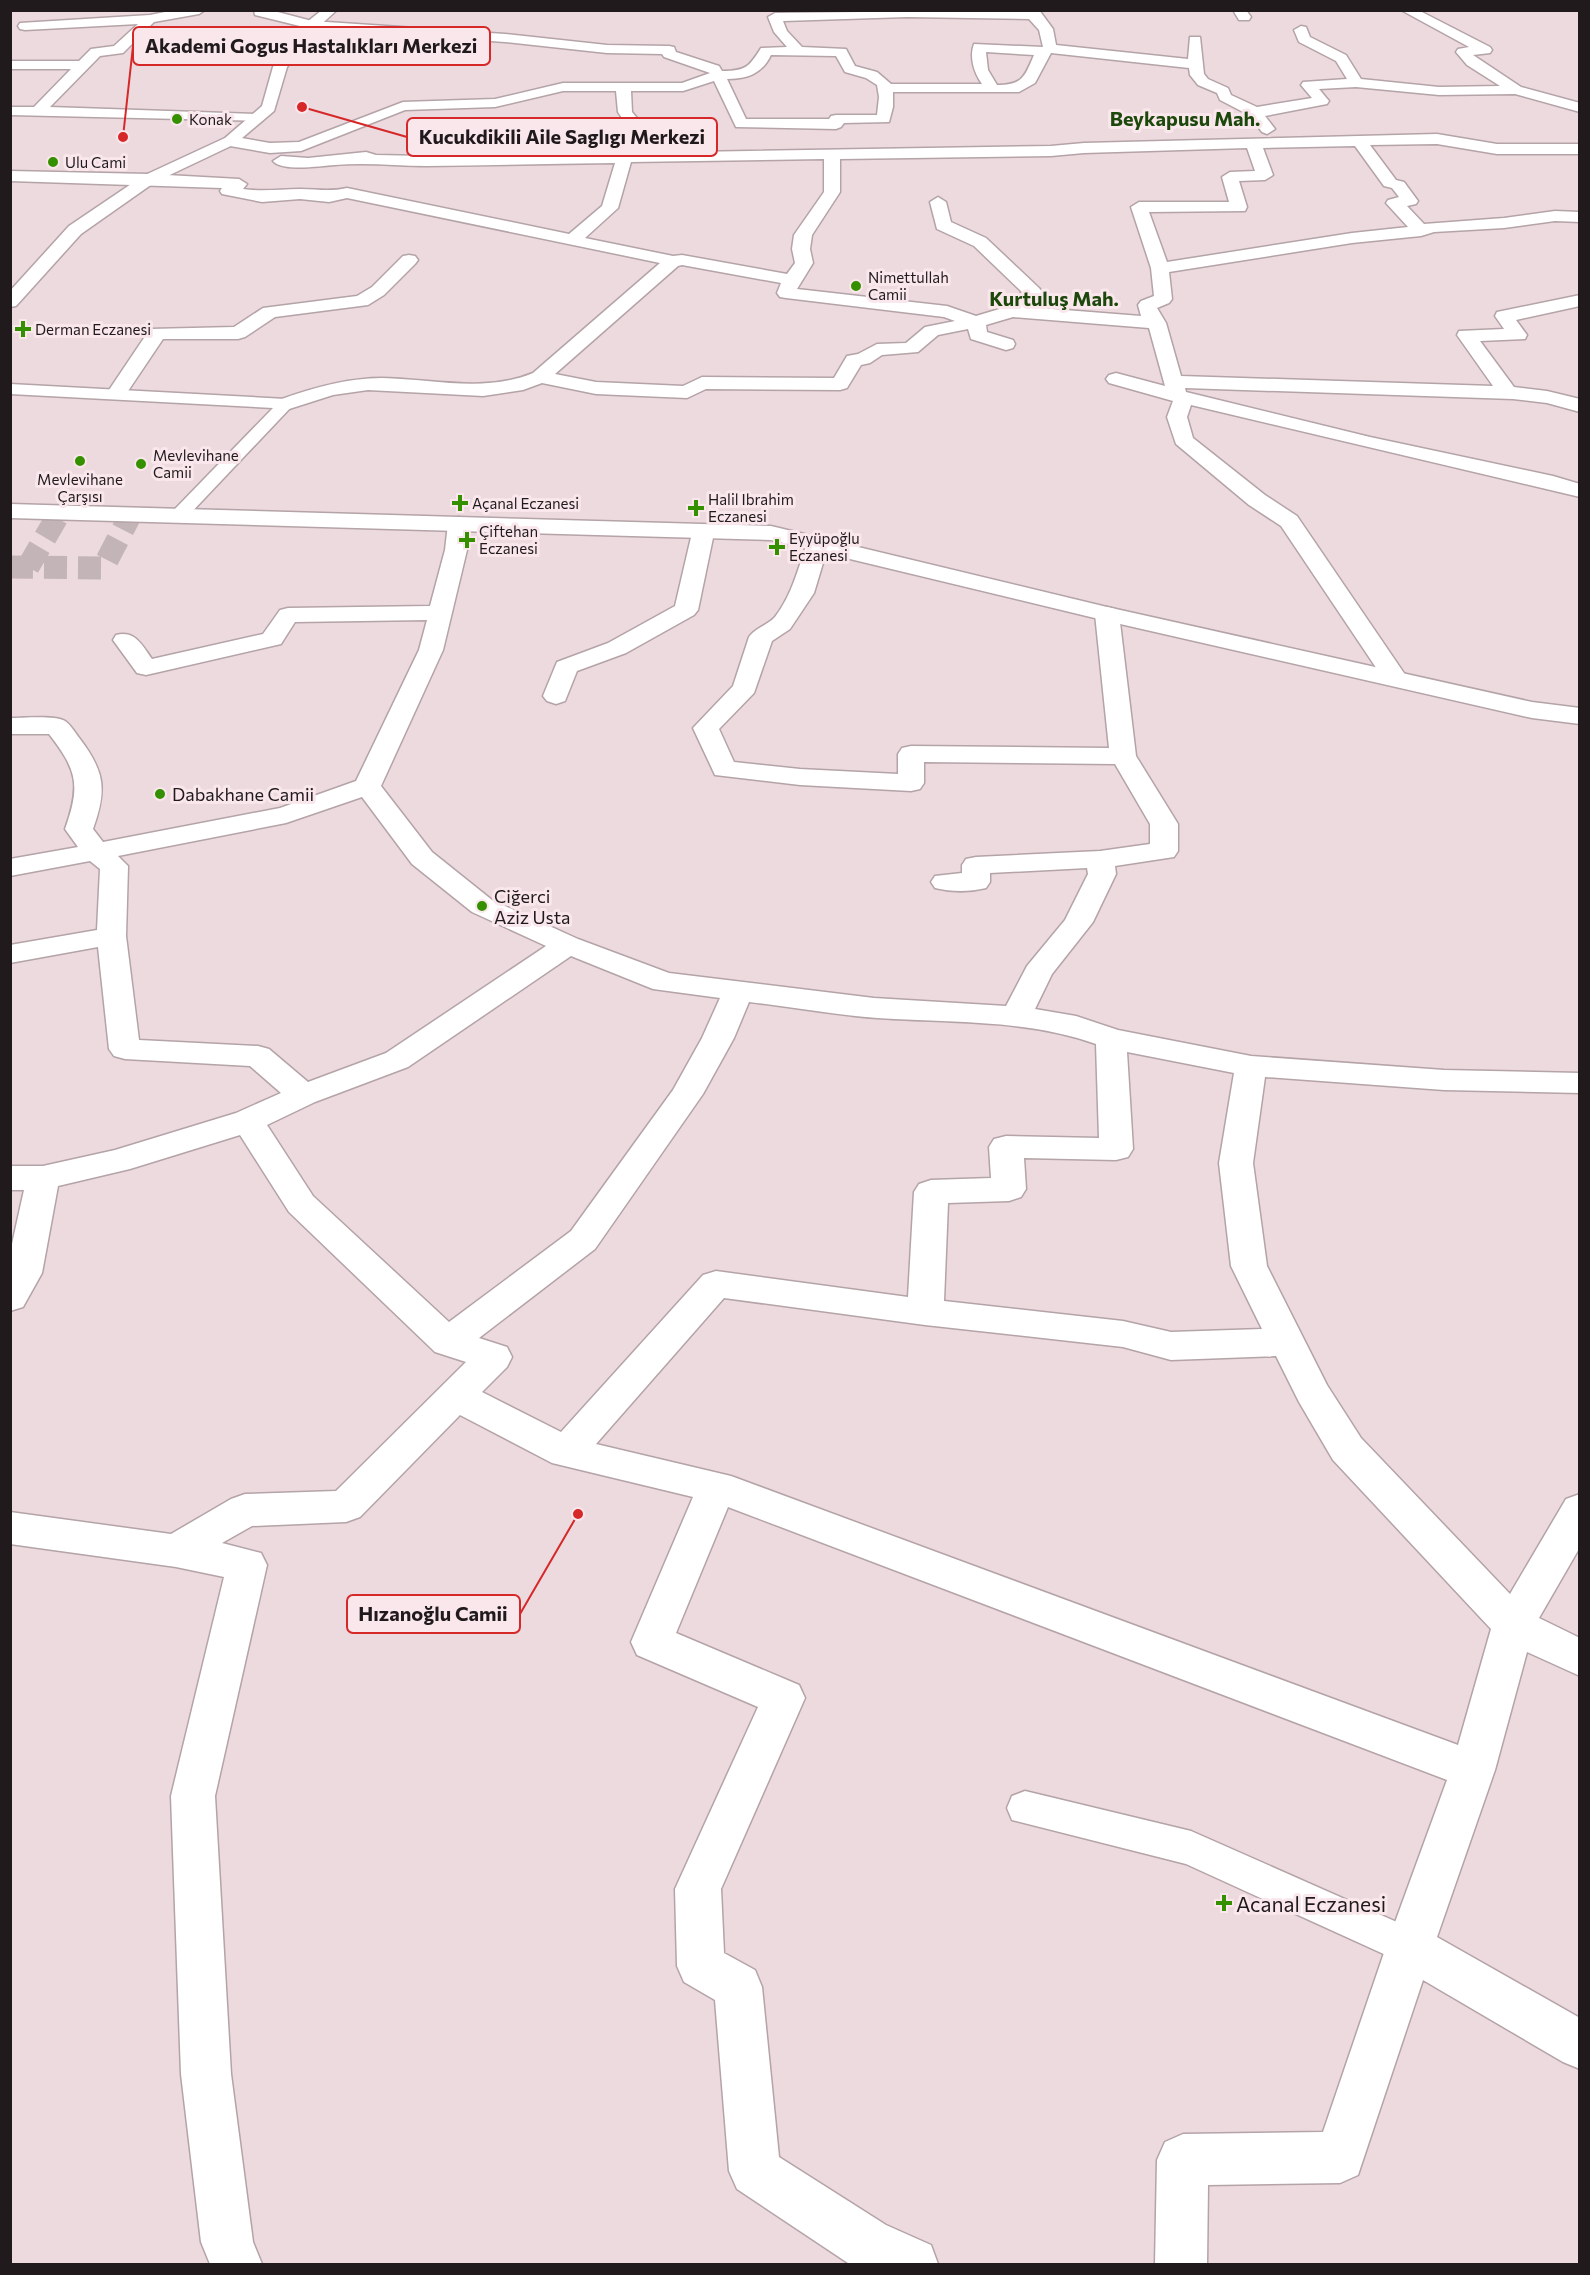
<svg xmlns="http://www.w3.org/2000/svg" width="1590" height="2275" font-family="Commissioner,sans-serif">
	<rect width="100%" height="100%" fill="#ecdade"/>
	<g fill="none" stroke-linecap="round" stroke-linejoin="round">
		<g stroke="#c3b4b7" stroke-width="23" stroke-dasharray="23 11" stroke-linecap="butt">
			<polyline points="10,567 103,568 132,512"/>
			<polyline points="28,567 60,512"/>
		</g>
		<defs>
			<g id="lane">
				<polygon points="10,384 286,399 294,404 186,518 174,518 171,514 174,510 273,408 10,394"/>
				<polygon points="1025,1791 1191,1831 1424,1934 1429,1947 1424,1960 1410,1966 1186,1864 1012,1820 1007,1808 1012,1796"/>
			</g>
			<g id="street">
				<polygon points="175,10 205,10 199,14 154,22 123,53 100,56 50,107 257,114 262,115 264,118 262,121 10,115 10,107 34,107 71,69 10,69 10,61 79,61 91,49 114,46 138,24 25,30 20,29 18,26 20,23 150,15"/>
				<path d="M 254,10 L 270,10 L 312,21 L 505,34 L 607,45 L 669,46 L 674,47 L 676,52 L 719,66 L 722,71 C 746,71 749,67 761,48 L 787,47 L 774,32 L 768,17 L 775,13 L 1039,10 L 1053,29 L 1056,45 L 1188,59 L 1190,37 L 1200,37 L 1204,74 L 1208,79 L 1228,88 L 1231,95 L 1257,107 L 1312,98 L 1301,85 L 1303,82 L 1347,79 L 1336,61 L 1299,42 L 1294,30 L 1301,26 L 1306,27 L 1310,37 L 1346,55 L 1361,79 L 1439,87 L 1500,86 L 1467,65 L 1456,52 L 1458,49 L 1469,47 L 1401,10 L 1418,10 L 1490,47 L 1492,50 L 1490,53 L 1473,55 L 1521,87 L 1580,103 L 1580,112 L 1515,94 L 1439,95 L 1356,87 L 1319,89 L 1329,101 L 1327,104 L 1265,116 L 1275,129 L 1267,134 L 1262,132 L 1249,115 L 1220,100 L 1217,93 L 1198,85 L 1190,75 L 1189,68 L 1051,53 L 1035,83 L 1019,92 L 893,92 L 893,107 L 889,122 L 844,123 L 841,127 L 836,129 L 736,127 L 714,81 L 683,91 L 631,91 L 632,112 L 642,124 L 634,153 L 1051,146 L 1084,143 L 1437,134 L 1497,144 L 1580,144 L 1580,154 L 1497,154 L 1437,144 L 1370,145 L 1396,180 L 1404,182 L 1418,201 L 1416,204 L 1407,206 L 1424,224 L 1504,218 L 1555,211 L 1580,212 L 1580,222 L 1555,221 L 1504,228 L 1434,232 L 1421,236 L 1352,243 L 1169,272 L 1172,299 L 1169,303 L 1157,308 L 1166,323 L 1181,376 L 1493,386 L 1457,335 L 1459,331 L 1504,329 L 1495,316 L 1497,312 L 1580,295 L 1580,306 L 1516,320 L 1527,335 L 1525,339 L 1480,341 L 1514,387 L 1547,391 L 1580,399 L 1580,412 L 1547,403 L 1513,399 L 1185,388 L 1186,392 L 1370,437 L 1553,476 L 1580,484 L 1580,497 L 1191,405 L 1187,417 L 1193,438 L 1265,495 L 1297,516 L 1408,679 L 1405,684 L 1396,686 L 1387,684 L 1281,526 L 1249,505 L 1176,444 L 1167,417 L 1173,401 L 1109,383 L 1106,379 L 1109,375 L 1116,373 L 1165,386 L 1149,328 L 1013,317 L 986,325 L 987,332 L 1013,340 L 1015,344 L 1013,348 L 1006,350 L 971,339 L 968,329 L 938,335 L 918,352 L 882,355 L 870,363 L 861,365 L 847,388 L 840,390 L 706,389 L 687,398 L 596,394 L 542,383 L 523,390 L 483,396 L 368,390 L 333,395 L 286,410 L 279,408 L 276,404 L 279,400 C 312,388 347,378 382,378 C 433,379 485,393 533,373 L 660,263 L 347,198 L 329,202 L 300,199 L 262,202 L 222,194 L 220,191 L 222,188 L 10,181 L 10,171 L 149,174 L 239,179 L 247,184 L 243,189 C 263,192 280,189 300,189 C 318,189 329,192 347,188 L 569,234 L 602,206 L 615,163 C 552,164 489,165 427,166 C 396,166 366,162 335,165 C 321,166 282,172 273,161 L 281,156 L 308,158 L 366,152 L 376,155 L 425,156 L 618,153 L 626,124 L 618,112 L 616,91 L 563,91 L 495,107 L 405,110 L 301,151 L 270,153 L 230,146 L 222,141 L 230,136 L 270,143 L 299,142 L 403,102 L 495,99 L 563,83 L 682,83 L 710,73 L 664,57 L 662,54 L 607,53 L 505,42 L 312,29 L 255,15 ZM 907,17 L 1029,19 L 1039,30 L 1043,47 L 974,44 C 969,57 974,73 982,84 L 891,84 L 877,72 L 855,66 L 846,49 L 802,47 L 787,31 L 783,21 ZM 986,52 L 1034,55 C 1025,76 1023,85 997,85 L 988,70 ZM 771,55 L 836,56 L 845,72 L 866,78 L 877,85 L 879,97 L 877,115 L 836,115 L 831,116 L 829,119 L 746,119 L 727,79 C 747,79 762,74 771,55 ZM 1355,146 L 1384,186 L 1392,188 L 1399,197 L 1388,200 L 1386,203 L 1408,227 L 1352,233 L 1167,262 L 1149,212 L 1245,211 L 1247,207 L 1239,181 L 1265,180 L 1273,175 L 1263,148 ZM 1247,148 L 1255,171 L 1230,172 L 1222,177 L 1229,202 L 1139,202 L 1131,207 L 1151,268 L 1154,296 L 1141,301 L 1138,305 L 1141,316 L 1027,307 L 1042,292 L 1039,288 L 986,238 L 951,222 L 946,202 L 938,197 L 930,202 L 937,229 L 974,246 L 1022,292 L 1006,307 L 976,316 L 947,306 L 797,289 L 813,263 L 810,249 L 812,235 L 840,192 L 840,159 L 1051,156 L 1084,153 ZM 824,159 L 824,192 L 794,235 L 792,249 L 795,263 L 787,274 L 682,255 L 673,256 L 585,238 L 618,208 L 631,162 ZM 682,265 L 781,283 L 777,293 L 780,297 L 786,298 L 944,317 L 955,321 L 925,327 L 906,343 L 877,344 L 858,354 L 847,356 L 834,378 L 702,377 L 683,386 L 596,382 L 555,374 L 678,266 Z"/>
				<polygon points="1233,10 1246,10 1251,17 1249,20 1239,20"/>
				<polygon points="409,255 415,256 418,260 415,264 384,295 368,305 275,317 245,337 238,339 163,339 124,397 110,397 107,393 150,329 234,327 263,308 357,296 372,287 403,256"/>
				<path d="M 459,517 L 467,519 L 470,524 L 467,550 L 443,650 L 381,786 L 432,852 L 492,900 L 578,939 L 669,973 L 874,998 L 1006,1006 L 1027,966 L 1065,920 L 1088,874 L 1087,868 L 990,873 L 990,882 L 986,888 C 970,892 951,892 935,888 L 931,882 L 935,876 L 962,873 L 962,865 L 966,859 L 976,857 L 1100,851 L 1150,844 L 1150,824 L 1115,764 L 924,762 L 924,783 L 920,789 L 911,791 L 800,785 L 715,775 L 693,728 L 733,686 L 749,637 C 755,628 768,625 775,617 C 792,595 798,569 807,543 L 810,538 L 818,536 L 826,538 L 829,543 L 814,593 L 790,629 L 772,641 L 754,693 L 719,729 L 734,762 L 800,769 L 898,774 L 898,754 L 902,748 L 911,746 L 1109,748 L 1095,614 L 1099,609 L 1107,607 L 1115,609 L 1119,614 L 1136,756 L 1178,824 L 1178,851 L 1174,857 L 1115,866 L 1116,874 L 1093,922 L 1052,974 L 1035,1009 L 1076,1016 L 1118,1030 L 1251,1056 L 1444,1070 L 1580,1073 L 1580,1093 L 1444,1090 L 1265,1077 L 1253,1163 L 1267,1266 L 1327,1385 L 1361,1438 L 1510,1594 L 1566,1499 L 1580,1494 L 1580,1547 L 1539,1618 L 1580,1638 L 1580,1676 L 1527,1652 L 1495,1770 L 1437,1937 L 1580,2018 L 1580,2069 L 1563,2062 L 1423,1980 L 1358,2175 L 1340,2183 L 1208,2185 L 1207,2264 L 1155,2264 L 1157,2160 L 1165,2142 L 1183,2134 L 1323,2132 L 1386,1947 L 1447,1780 L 728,1507 L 676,1633 L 799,1685 L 805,1698 L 721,1889 L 724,1953 L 755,1970 L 762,1987 L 779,2157 L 886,2225 L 931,2245 L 938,2264 L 853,2264 L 848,2263 L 737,2189 L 729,2171 L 715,2000 L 684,1982 L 677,1966 L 675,1889 L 758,1707 L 637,1655 L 631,1642 L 693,1497 L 552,1463 L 460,1415 L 360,1517 L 346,1522 L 252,1526 L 222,1543 L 261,1553 L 267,1565 L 215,1796 L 231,2074 L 253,2242 L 262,2264 L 210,2264 L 201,2242 L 181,2074 L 171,1796 L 224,1577 L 176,1567 L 10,1544 L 10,1512 L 171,1534 L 231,1499 L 245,1494 L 336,1491 L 466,1362 L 435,1352 L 289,1212 L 240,1135 L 130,1169 L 58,1186 L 42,1273 L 23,1307 L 10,1311 L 10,1253 L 24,1190 L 10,1190 L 10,1166 L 43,1166 L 115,1150 L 236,1113 L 281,1093 L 250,1066 L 125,1059 L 114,1056 L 109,1049 L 98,947 L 10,963 L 10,945 L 97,930 L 100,869 L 90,861 L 10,876 L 10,859 L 78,847 L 65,829 C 81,785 77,770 49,734 L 10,734 L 10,718 C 22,718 56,715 65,721 C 71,725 76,734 80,739 C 105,772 107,790 93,829 L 103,842 L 280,808 L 356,781 L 419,650 L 427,620 L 295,622 L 281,644 L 146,675 L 137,673 L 113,640 L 116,635 C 135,630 142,645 152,659 L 263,634 L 280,610 L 288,608 L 430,606 L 445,550 L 448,524 L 451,519 ZM 362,797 L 412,864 L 472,912 L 546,946 L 386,1053 L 308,1082 L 269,1049 L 258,1046 L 139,1040 L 126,936 L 128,866 L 118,856 L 286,823 ZM 571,956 L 653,989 L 720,998 L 702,1038 L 673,1090 L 571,1231 L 449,1322 L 313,1196 L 267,1125 L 315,1102 L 408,1067 ZM 749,1002 C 792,1007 835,1015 877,1018 C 950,1023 1027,1019 1096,1044 L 1099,1138 L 1006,1136 L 994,1139 L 989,1147 L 991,1178 L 931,1180 L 919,1184 L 914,1192 L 908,1297 L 716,1271 L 703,1275 L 561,1432 L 482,1392 L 507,1367 L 512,1357 L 507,1347 L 479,1338 L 595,1249 L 703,1094 L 734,1038 ZM 1127,1052 L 1234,1073 L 1219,1163 L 1231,1266 L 1262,1329 L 1171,1332 L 1123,1321 L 944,1301 L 948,1203 L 1009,1201 L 1021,1197 L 1026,1189 L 1024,1158 L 1116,1160 L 1128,1157 L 1133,1149 ZM 724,1298 L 925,1325 L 1123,1347 L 1171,1360 L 1276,1356 L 1299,1402 L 1333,1460 L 1491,1629 L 1458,1745 L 731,1476 L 596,1444 Z"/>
				<polygon points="703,526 711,528 714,533 698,610 694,615 626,653 577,671 565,701 556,704 547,701 543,696 557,662 608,643 675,606 692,533 695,528"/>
			</g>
			<g id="secondary">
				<polygon points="322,10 337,10 317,28 287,67 274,111 235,144 155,182 81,234 16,306 10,307 10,291 69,226 143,176 225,138 262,106 273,67 307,22"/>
				<polygon points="10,504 771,526 1107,607 1532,702 1580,708 1580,724 1532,718 1107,621 771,540 10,518"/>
			</g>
		</defs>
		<use href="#lane" stroke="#b4a3a7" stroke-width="3"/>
		<use href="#street" stroke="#b4a3a7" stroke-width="3"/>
		<use href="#secondary" stroke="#b4a3a7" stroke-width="3"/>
		<use href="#lane" fill="#fff" fill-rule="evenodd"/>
		<use href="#street" fill="#fff" fill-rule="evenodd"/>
		<use href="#secondary" fill="#fff" fill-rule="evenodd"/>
	</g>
	<g fill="#359000" stroke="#f9e7ec" stroke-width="2">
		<circle cx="177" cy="119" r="6"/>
		<circle cx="53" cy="162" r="6"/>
		<circle cx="856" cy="286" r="6"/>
		<path d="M20 320h6v6h6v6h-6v6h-6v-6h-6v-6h6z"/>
		<circle cx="80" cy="461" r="6"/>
		<circle cx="141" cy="464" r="6"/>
		<path d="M457 494h6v6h6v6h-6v6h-6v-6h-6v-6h6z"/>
		<path d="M693 499h6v6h6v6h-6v6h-6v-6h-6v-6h6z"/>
		<path d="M464 531h6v6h6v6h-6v6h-6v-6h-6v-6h6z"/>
		<path d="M774 538h6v6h6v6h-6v6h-6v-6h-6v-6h6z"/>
		<circle cx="160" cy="794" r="6"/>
		<circle cx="482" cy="906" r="6"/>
		<path d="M1221 1894h6v6h6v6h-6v6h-6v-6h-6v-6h6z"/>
	</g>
	<g text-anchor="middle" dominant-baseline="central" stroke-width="6" stroke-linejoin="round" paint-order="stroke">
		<g font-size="15" fill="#201a1c" stroke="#f9e7ec" text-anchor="start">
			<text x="189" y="119">Konak</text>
			<text x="65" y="162">Ulu Cami</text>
			<text x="868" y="277">Nimettullah<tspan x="868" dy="17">Camii</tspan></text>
			<text x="35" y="329">Derman Eczanesi</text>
			<text x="153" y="455">Mevlevihane<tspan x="153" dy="17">Camii</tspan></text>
			<text x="80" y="479" text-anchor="middle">Mevlevihane<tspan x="80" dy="17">Çarşısı</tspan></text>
			<text x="708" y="499">Halil Ibrahim<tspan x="708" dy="17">Eczanesi</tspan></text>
			<text x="472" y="503">Açanal Eczanesi</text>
			<text x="479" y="531">Çiftehan<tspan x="479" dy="17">Eczanesi</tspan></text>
			<text x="789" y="538">Eyyüpoğlu<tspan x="789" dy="17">Eczanesi</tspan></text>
		</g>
		<g font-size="18" fill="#201a1c" stroke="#f9e7ec" text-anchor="start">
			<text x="172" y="794">Dabakhane Camii</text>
			<text x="494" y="896">Ciğerci<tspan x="494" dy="21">Aziz Usta</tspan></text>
		</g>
		<g font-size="20" font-weight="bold" fill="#1d480c" stroke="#f9e7ec">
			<text x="1185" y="118">Beykapusu Mah.</text>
			<text x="1054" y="298">Kurtuluş Mah.</text>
		</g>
		<g font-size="21" fill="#201a1c" stroke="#f9e7ec" text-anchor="start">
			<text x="1236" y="1903">Acanal Eczanesi</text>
		</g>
	</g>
	<path fill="none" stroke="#d62828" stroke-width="2" d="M123 137L133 46M302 107L407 137M578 1514L520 1614"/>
	<g fill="#d62828" stroke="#f9e7ec" stroke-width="2">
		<circle cx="123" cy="137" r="6"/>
		<circle cx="302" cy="107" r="6"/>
		<circle cx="578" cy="1514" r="6"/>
	</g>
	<g fill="#f9e7ec" stroke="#d62828" stroke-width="2">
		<rect x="133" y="27" width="357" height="38" rx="6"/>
		<rect x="407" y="118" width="310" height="38" rx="6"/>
		<rect x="347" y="1595" width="173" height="38" rx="6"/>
	</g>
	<g font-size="20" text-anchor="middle" font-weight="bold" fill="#201a1c">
		<text x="311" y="53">Akademi Gogus Hastalıkları Merkezi</text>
		<text x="562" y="144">Kucukdikili Aile Saglıgı Merkezi</text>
		<text x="433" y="1621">Hızanoğlu Camii</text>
	</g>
	<rect width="1590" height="2275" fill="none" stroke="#201a1c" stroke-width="24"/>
</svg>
